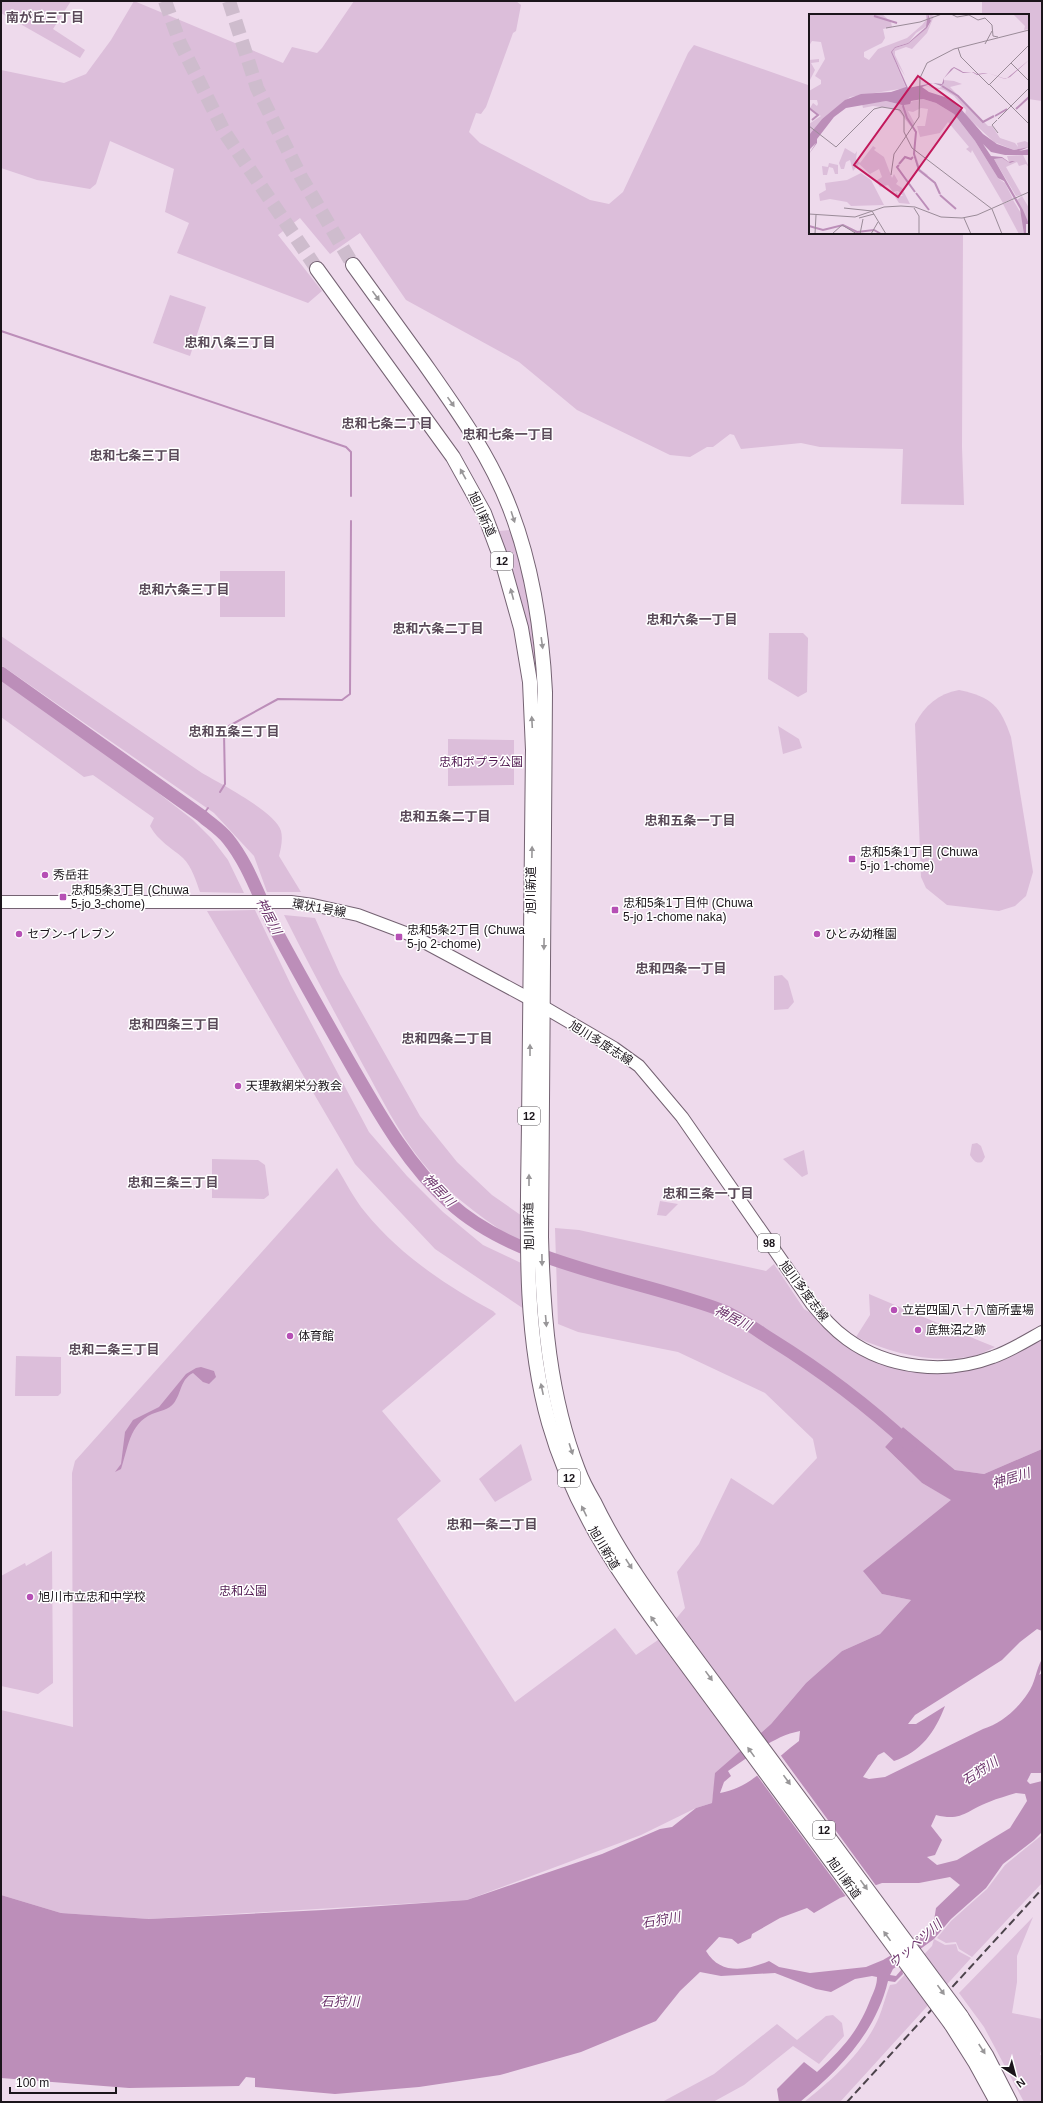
<svg xmlns="http://www.w3.org/2000/svg" width="1043" height="2103" font-family="Arial,'Noto Sans JP',sans-serif">
	<rect width="100%" height="100%" fill="#eedaec"/>
	<g fill="#dcbeda">
		<polygon points="1,1 71,1 53,29 85,50 80,58 1,13"/>
		<polygon points="134,1 283,63 292,47 317,53 322,48 354,1 516,1 521,5 516,31 513,33 486,107 481,114 476,113 469,132 480,143 590,200 609,204 623,192 688,53 694,45 808,85 810,88 810,233 963,233 962,447 964,505 901,504 903,449 820,447 801,443 741,449 734,435 730,434 713,447 707,447 690,457 670,455 577,410 519,362 406,300 360,233 330,254 300,218 278,235 322,291 308,303 177,253 189,223 165,212 174,169 110,141 96,184 90,189 37,180 1,168 1,70 64,83 86,74 111,40"/>
		<polygon points="982,1 1042,1 1042,101 1028,99 1028,15 982,15"/>
		<polygon points="170,295 206,307 190,356 153,343"/>
		<polygon points="511,530 525,577 540,659 541,748 509,561 499,531"/>
		<rect x="220" y="571" width="65" height="46"/>
		<polygon points="769,633 803,633 808,638 807,692 798,697 768,679"/>
		<path d="M 1,636 L 202,773 C 219,783 276,812 281,831 C 283,839 281,848 279,856 L 301,892 L 267,892 L 254,856 L 214,813 L 1,665 Z"/>
		<path d="M 1,680 L 130,771 L 193,820 L 212,839 L 228,860 L 244,893 L 200,892 C 196,881 192,867 183,858 C 172,848 158,841 150,826 L 154,818 L 93,775 L 84,777 L 1,717 Z"/>
		<path d="M 959,690 C 992,697 1000,706 1011,737 L 1033,872 L 1026,896 L 1015,906 L 999,911 L 947,905 L 926,888 L 921,877 L 915,724 C 925,705 938,694 959,690 Z"/>
		<polygon points="778,726 799,739 802,748 783,754"/>
		<polygon points="448,739 514,740 514,785 448,786"/>
		<polygon points="255,910 292,987 369,1132 407,1176 443,1212 483,1245 521,1263 524,1309 435,1249 355,1164 207,911"/>
		<path d="M 284,915 L 315,918 L 340,974 L 420,1116 L 457,1162 L 492,1195 L 522,1216 L 521,1243 C 484,1220 449,1195 421,1161 C 398,1132 381,1097 363,1065 C 336,1015 309,965 284,915 Z"/>
		<polygon points="782,975 788,981 794,1002 788,1009 774,1010 774,976"/>
		<path d="M 977,1143 L 981,1146 L 985,1157 L 982,1162 C 976,1164 974,1161 970,1155 L 972,1144 Z"/>
		<polygon points="804,1150 808,1174 802,1177 783,1159"/>
		<polygon points="212,1159 258,1160 265,1165 269,1195 264,1199 212,1198"/>
		<path d="M 337,1168 C 346,1182 354,1199 365,1212 C 399,1254 446,1286 493,1311 L 496,1314 L 382,1411 L 441,1481 L 397,1519 L 515,1702 L 615,1628 L 636,1655 L 658,1640 L 685,1608 L 677,1572 L 699,1544 L 731,1478 L 773,1505 L 817,1458 L 813,1439 L 765,1393 L 678,1352 L 578,1332 L 558,1324 L 555,1228 L 579,1230 L 766,1271 L 774,1264 L 804,1309 L 895,1361 L 966,1364 L 1042,1332 L 1042,1449 L 984,1474 L 955,1470 L 903,1427 L 885,1447 L 922,1483 L 952,1500 L 882,1594 L 911,1600 L 880,1634 L 842,1651 L 806,1683 L 771,1724 L 716,1773 L 712,1803 L 696,1808 L 641,1835 L 467,1900 L 149,1919 L 61,1913 L 1,1895 L 1,1710 L 73,1727 L 72,1473 L 75,1461 Z"/>
		<polygon points="660,1201 678,1204 666,1216 657,1215"/>
		<path d="M 869,1294 L 980,1341 L 995,1347 C 988,1350 981,1354 974,1356 C 935,1364 892,1354 856,1337 L 870,1315 Z"/>
		<polygon points="16,1356 61,1357 61,1393 58,1396 15,1396"/>
		<polygon points="521,1444 532,1480 495,1502 479,1479"/>
		<polygon points="52,1551 53,1683 38,1694 1,1686 1,1576 25,1563 26,1566"/>
		<polygon points="1042,1835 1042,1883 972,1957 959,1949 956,1942 946,1943 937,1938 951,1921 987,1889 1005,1865"/>
		<polygon points="1033,1917 1017,1956 1017,1982 1012,2013 1042,2019 1042,2047 1040,2055 1042,2055 1042,2102 1024,2102 984,2027 959,1993"/>
		<path d="M 934,1939 L 945,1945 L 956,1944 L 958,1951 L 971,1958 L 840,2102 L 804,2102 C 832,2080 865,2051 879,2017 C 883,2007 886,1995 890,1985 L 896,1984 L 932,1946 Z"/>
		<polygon points="833,2015 842,2023 844,2036 819,2064 793,2046 744,2085 713,2102 662,2102 714,2074 777,2024 797,2040 826,2016"/>
	</g>
	<g fill="#bc8eb9" fill-rule="evenodd">
		<path d="M 201,1367 L 214,1371 L 216,1377 L 209,1384 L 203,1382 L 193,1373 C 180,1380 182,1392 174,1403 C 169,1410 159,1411 152,1414 C 129,1424 128,1449 121,1469 L 115,1472 L 121,1464 L 125,1432 L 133,1420 L 159,1407 L 186,1374 L 196,1368 Z"/>
		<path d="M 903,1427 L 955,1470 L 984,1474 L 1042,1449 L 1042,1631 L 1037,1629 L 1020,1642 L 1002,1660 L 915,1715 L 908,1724 L 916,1724 L 945,1706 C 935,1732 921,1752 894,1761 L 884,1752 L 878,1755 L 863,1777 L 869,1779 L 885,1777 L 983,1729 C 1001,1723 1017,1710 1028,1693 C 1035,1684 1036,1669 1042,1659 L 1042,1667 L 1039,1675 L 1042,1673 L 1042,1773 L 1031,1773 L 1027,1781 L 1030,1784 L 1042,1781 L 1042,1832 L 1034,1840 L 1003,1864 L 986,1888 L 951,1919 L 934,1939 L 893,1969 L 890,1975 L 896,1976 L 902,1969 L 903,1974 L 895,1982 L 888,1981 C 876,2032 840,2069 800,2102 L 779,2102 L 777,2089 L 804,2062 L 817,2072 C 843,2048 858,2032 871,1998 C 874,1991 877,1985 877,1977 L 872,1976 L 855,1979 L 831,1992 L 816,1989 L 775,1973 L 721,1976 L 700,1972 L 680,1991 L 656,2021 L 581,2052 L 500,2075 L 419,2087 L 335,2094 L 255,2087 L 255,2078 L 246,2077 L 239,2086 L 129,2088 L 1,2078 L 1,1895 L 61,1913 L 149,1919 L 323,1910 L 467,1900 L 602,1854 L 660,1829 L 672,1827 L 696,1808 L 712,1803 L 715,1773 L 771,1724 L 806,1683 L 842,1651 L 880,1634 L 911,1600 L 882,1594 L 863,1571 L 951,1500 L 922,1483 L 885,1447 ZM 800,1731 L 799,1741 C 774,1759 752,1788 720,1793 L 724,1782 L 731,1776 L 728,1771 C 751,1756 773,1736 800,1731 ZM 1016,1793 L 1025,1794 L 1027,1801 L 1010,1828 L 957,1860 L 937,1865 L 927,1857 L 935,1855 L 942,1840 L 931,1826 L 936,1815 C 962,1822 967,1810 989,1802 C 998,1798 1007,1796 1016,1793 ZM 950,1877 L 960,1885 L 936,1908 L 933,1927 L 917,1940 L 883,1960 L 866,1967 L 810,1973 L 779,1967 L 769,1961 C 746,1971 720,1975 706,1951 L 719,1937 L 732,1939 L 738,1944 L 751,1938 L 752,1934 L 780,1918 L 807,1908 L 814,1913 L 840,1898 L 882,1883 L 919,1883 Z"/>
	</g>
	<polygon fill="#eedaec" points="779,1753 877,1887 847,1898 756,1774"/>
	<g fill="none" stroke-linecap="round" stroke-linejoin="round">
		<g stroke="#bc8eb9" stroke-width="2">
			<polyline points="1,331 346,447 351,452 351,496"/>
			<polyline points="220,792 225,784 224,733 229,726 278,699 342,700 350,694 351,521"/>
			<polyline points="202,816 208,808"/>
		</g>
		<path stroke="#bc8eb9" stroke-width="13" d="M 1,673 L 202,816 C 210,823 221,830 228,839 C 249,865 259,898 274,927 C 300,975 327,1023 354,1070 C 381,1117 409,1166 450,1203 C 518,1265 635,1278 721,1310 C 739,1317 755,1329 772,1340 C 822,1371 867,1405 910,1445"/>
		<g stroke="#cebccd" stroke-width="14" stroke-dasharray="14 7" stroke-linecap="butt">
			<polyline points="165,1 180,43 225,133 317,269"/>
			<polyline points="229,1 257,88 301,177 353,265"/>
		</g>
		<defs>
			<path id="primary" d="M 1,902 L 291,902 L 313,905 L 358,915 L 411,935 L 530,999 L 614,1048 L 639,1066 L 682,1117 L 812,1304 C 823,1317 833,1329 847,1339 C 888,1369 946,1375 993,1357 C 1010,1351 1026,1341 1042,1332"/>
			<g id="highway">
				<path d="M 353,265 C 377,298 400,330 424,363 C 457,410 491,457 511,511 C 533,569 542,631 545,692 L 541,1237 C 543,1316 549,1395 578,1470 C 582,1481 588,1492 594,1502 C 619,1554 652,1599 686,1645"/>
				<path d="M 317,269 L 453,457 L 484,513 L 503,564 L 521,628 L 530,682 L 533,750 C 531,874 530,998 529,1123 C 528,1221 522,1328 549,1423 C 574,1511 623,1580 677,1652"/>
				<polyline points="961,2016 986,2055 1010,2102"/>
				<polyline points="951,2024 975,2062 997,2102"/>
			</g>
		</defs>
		<use href="#primary" stroke="#746272" stroke-width="14"/>
		<use href="#highway" stroke="#746272" stroke-width="16"/>
		<use href="#primary" stroke="#fff" stroke-width="12"/>
		<use href="#highway" stroke="#fff" stroke-width="14"/>
		<polyline stroke="#4c434b" stroke-width="2" stroke-dasharray="8 4" stroke-linecap="butt" points="847,2102 1042,1889"/>
		<defs>
			<g id="highway-bridge">
				<polyline points="686,1645 961,2016"/>
				<polyline points="677,1652 951,2024"/>
			</g>
		</defs>
		<use href="#highway-bridge" stroke="#746272" stroke-width="16" stroke-linecap="butt"/>
		<use href="#highway-bridge" stroke="#fff" stroke-width="14"/>
	</g>
	<defs><path id="oneway-solid" d="M-6-.8H1V-3.2L6.5 0L1 3.2V.8H-6Z"/></defs>
	<g fill="#989698">
		<use href="#oneway-solid" transform="translate(376 296) rotate(54)"/>
		<use href="#oneway-solid" transform="translate(451 402) rotate(55)"/>
		<use href="#oneway-solid" transform="translate(463 474) rotate(-119)"/>
		<use href="#oneway-solid" transform="translate(513 517) rotate(72)"/>
		<use href="#oneway-solid" transform="translate(512 594) rotate(-105)"/>
		<use href="#oneway-solid" transform="translate(542 643) rotate(82)"/>
		<use href="#oneway-solid" transform="translate(532 722) rotate(-93)"/>
		<use href="#oneway-solid" transform="translate(532 852) rotate(-89)"/>
		<use href="#oneway-solid" transform="translate(544 944) rotate(91)"/>
		<use href="#oneway-solid" transform="translate(530 1050) rotate(-90)"/>
		<use href="#oneway-solid" transform="translate(529 1180) rotate(-90)"/>
		<use href="#oneway-solid" transform="translate(542 1260) rotate(89)"/>
		<use href="#oneway-solid" transform="translate(546 1321) rotate(85)"/>
		<use href="#oneway-solid" transform="translate(542 1389) rotate(-102)"/>
		<use href="#oneway-solid" transform="translate(571 1449) rotate(72)"/>
		<use href="#oneway-solid" transform="translate(584 1511) rotate(-116)"/>
		<use href="#oneway-solid" transform="translate(629 1564) rotate(57)"/>
		<use href="#oneway-solid" transform="translate(654 1621) rotate(-126)"/>
		<use href="#oneway-solid" transform="translate(709 1676) rotate(54)"/>
		<use href="#oneway-solid" transform="translate(751 1752) rotate(-126)"/>
		<use href="#oneway-solid" transform="translate(787 1780) rotate(54)"/>
		<use href="#oneway-solid" transform="translate(864 1885) rotate(54)"/>
		<use href="#oneway-solid" transform="translate(887 1936) rotate(-126)"/>
		<use href="#oneway-solid" transform="translate(941 1990) rotate(54)"/>
		<use href="#oneway-solid" transform="translate(982 2049) rotate(57)"/>
	</g>
	<g fill="#b650b5" stroke="#fff" stroke-width="1.5">
		<rect x="848" y="855" width="8" height="8" rx="2"/>
		<circle cx="45" cy="875" r="4"/>
		<rect x="59" y="893" width="8" height="8" rx="2"/>
		<rect x="611" y="906" width="8" height="8" rx="2"/>
		<circle cx="19" cy="934" r="4"/>
		<circle cx="817" cy="934" r="4"/>
		<rect x="395" y="933" width="8" height="8" rx="2"/>
		<circle cx="238" cy="1086" r="4"/>
		<circle cx="894" cy="1310" r="4"/>
		<circle cx="918" cy="1330" r="4"/>
		<circle cx="290" cy="1336" r="4"/>
		<circle cx="30" cy="1597" r="4"/>
	</g>
	<g text-anchor="middle" dominant-baseline="central" stroke-width="3" stroke-linejoin="round" paint-order="stroke">
		<g fill="#fff" stroke="#5f5b5f" stroke-width="1">
			<rect x="491" y="552" width="22" height="18" rx="3"/>
			<rect x="518" y="1107" width="22" height="18" rx="3"/>
			<rect x="758" y="1234" width="22" height="18" rx="3"/>
			<rect x="558" y="1469" width="22" height="18" rx="3"/>
			<rect x="813" y="1821" width="22" height="18" rx="3"/>
		</g>
		<g font-size="11" font-weight="bold" fill="#1b151b">
			<text x="502" y="561">12</text>
			<text x="529" y="1116">12</text>
			<text x="769" y="1243">98</text>
			<text x="569" y="1478">12</text>
			<text x="824" y="1830">12</text>
		</g>
		<g font-size="12" fill="#1b151b" stroke="#fff">
			<text transform="translate(482 514) rotate(65)">旭川新道</text>
			<text transform="translate(531 890) rotate(-90)">旭川新道</text>
			<text transform="translate(319 908) rotate(10)">環状1号線</text>
			<text transform="translate(601 1043) rotate(32)">旭川多度志線</text>
			<text transform="translate(529 1226) rotate(-91)">旭川新道</text>
			<text transform="translate(804 1291) rotate(53)">旭川多度志線</text>
			<text transform="translate(604 1548) rotate(59)">旭川新道</text>
			<text transform="translate(844 1878) rotate(54)">旭川新道</text>
		</g>
		<g font-size="12" fill="#511a51" stroke="#fff">
			<text x="481" y="762">忠和ポプラ公園</text>
			<text x="243" y="1591">忠和公園</text>
		</g>
		<g font-size="12" fill="#1b151b" stroke="#fff" text-anchor="start">
			<text x="860" y="852">忠和5条1丁目 (Chuwa<tspan x="860" dy="14">5-jo 1-chome)</tspan></text>
			<text x="53" y="875">秀岳荘</text>
			<text x="71" y="890">忠和5条3丁目 (Chuwa<tspan x="71" dy="14">5-jo 3-chome)</tspan></text>
			<text x="623" y="903">忠和5条1丁目仲 (Chuwa<tspan x="623" dy="14">5-jo 1-chome naka)</tspan></text>
			<text x="407" y="930">忠和5条2丁目 (Chuwa<tspan x="407" dy="14">5-jo 2-chome)</tspan></text>
			<text x="27" y="934">セブン-イレブン</text>
			<text x="825" y="934">ひとみ幼稚園</text>
			<text x="246" y="1086">天理教網栄分教会</text>
			<text x="902" y="1310">立岩四国八十八箇所霊場</text>
			<text x="926" y="1330">底無沼之跡</text>
			<text x="298" y="1336">体育館</text>
			<text x="38" y="1597">旭川市立忠和中学校</text>
		</g>
		<g font-size="13" font-weight="bold" fill="#5a4a59" stroke="#fff">
			<text x="45" y="17">南が丘三丁目</text>
			<text x="230" y="342">忠和八条三丁目</text>
			<text x="387" y="423">忠和七条二丁目</text>
			<text x="508" y="434">忠和七条一丁目</text>
			<text x="135" y="455">忠和七条三丁目</text>
			<text x="184" y="589">忠和六条三丁目</text>
			<text x="692" y="619">忠和六条一丁目</text>
			<text x="438" y="628">忠和六条二丁目</text>
			<text x="234" y="731">忠和五条三丁目</text>
			<text x="445" y="816">忠和五条二丁目</text>
			<text x="690" y="820">忠和五条一丁目</text>
			<text x="681" y="968">忠和四条一丁目</text>
			<text x="174" y="1024">忠和四条三丁目</text>
			<text x="447" y="1038">忠和四条二丁目</text>
			<text x="173" y="1182">忠和三条三丁目</text>
			<text x="708" y="1193">忠和三条一丁目</text>
			<text x="114" y="1349">忠和二条三丁目</text>
			<text x="492" y="1524">忠和一条二丁目</text>
		</g>
		<g font-size="13" font-style="italic" fill="#6d356c" stroke="#fff">
			<text transform="translate(269 916) rotate(63)">神居川</text>
			<text transform="translate(439 1190) rotate(46)">神居川</text>
			<text transform="translate(733 1318) rotate(26)">神居川</text>
			<text transform="translate(1011 1478) rotate(-17)">神居川</text>
			<text transform="translate(980 1771) rotate(-33)">石狩川</text>
			<text transform="translate(661 1920) rotate(-10)">石狩川</text>
			<text transform="translate(915 1944) rotate(-41)">ウッペツ川</text>
			<text x="340" y="2001">石狩川</text>
		</g>
	</g>
	<g transform="translate(809 14)">
		<rect width="220" height="220" fill="#eedaec"/>
		<path d="M 0,0 L 73,0 L 82,8 L 83,13 L 74,15 L 76,24 L 73,29 L 55,38 L 55,43 L 60,46 L 69,35 L 98,24 L 113,11 L 117,6 L 117,0 L 119,0 L 118,12 L 107,19 L 99,29 L 86,33 L 82,39 L 86,34 L 99,30 L 119,13 L 122,7 L 120,0 L 125,2 L 118,19 L 103,35 L 97,33 L 86,37 L 86,41 L 96,62 L 85,45 L 97,74 L 41,83 L 13,105 L 0,121 L 0,110 L 12,102 L 1,94 L 4,89 L 8,92 L 9,90 L 8,86 L 0,86 L 0,77 L 12,70 L 12,66 L 6,62 L 16,45 L 12,28 L 3,27 L 0,32 ZM 204,0 L 220,0 L 220,15 L 215,16 L 216,12 ZM 10,45 L 10,48 L 2,49 L 6,56 L 0,68 L 0,46 ZM 135,66 L 145,67 L 153,70 L 141,73 L 179,112 L 183,112 L 191,124 L 206,129 L 209,133 L 208,129 L 216,127 L 220,129 L 220,133 L 205,136 L 185,128 L 156,101 L 157,96 L 145,82 L 135,76 L 115,72 L 131,74 ZM 114,85 L 127,89 L 145,100 L 166,127 L 189,164 L 196,169 L 204,185 L 194,189 L 163,136 L 162,139 L 157,135 L 160,133 L 139,108 L 131,119 L 111,123 L 108,112 L 116,112 L 119,95 L 112,94 L 104,98 L 99,97 L 106,110 L 103,114 L 88,95 L 64,92 L 54,94 L 53,90 L 77,87 L 93,91 L 95,95 L 95,91 L 100,88 ZM 64,132 L 67,134 L 65,136 L 75,143 L 83,164 L 85,160 L 89,167 L 87,170 L 93,174 L 101,190 L 90,189 L 85,181 L 88,178 L 89,182 L 94,182 L 89,177 L 84,178 L 79,171 L 71,173 L 67,167 L 73,163 L 70,155 L 61,160 L 50,150 L 44,157 L 41,146 L 37,148 L 35,155 L 32,155 L 30,149 L 36,134 L 46,140 L 48,137 L 47,145 L 51,149 ZM 104,136 L 110,156 L 117,162 L 110,156 L 106,138 L 111,155 L 119,161 L 117,163 L 109,157 ZM 214,141 L 220,153 L 217,150 L 210,152 L 208,148 L 197,153 L 213,181 L 207,182 L 185,145 L 193,144 L 200,148 L 198,142 ZM 20,149 L 29,151 L 29,160 L 26,160 L 24,154 L 20,153 L 18,161 L 14,161 L 13,152 L 19,153 ZM 52,159 L 62,166 L 75,191 L 42,192 L 38,188 L 21,185 L 11,187 L 10,180 L 17,176 L 16,169 L 38,166 ZM 213,182 L 220,194 L 220,210 L 208,186 ZM 204,186 L 213,201 L 215,220 L 210,220 L 194,190 Z" fill="#dcbeda"/>
		<path d="M 119,0 L 122,7 L 118,14 L 99,30 L 86,34 L 83,38 L 99,74 L 124,69 L 133,70 L 135,64 L 142,55 L 145,53 L 151,56 L 154,58 L 164,58 L 168,60 L 176,59 L 179,59 L 197,65 L 220,46 L 201,63 L 196,65 L 179,59 L 168,61 L 163,58 L 154,59 L 145,54 L 135,64 L 135,69 L 132,72 L 124,69 L 113,73 L 120,78 L 139,84 L 152,95 L 174,120 L 188,130 L 205,136 L 220,133 L 210,137 L 220,135 L 220,141 L 196,141 L 182,138 L 174,130 L 182,142 L 193,143 L 200,148 L 203,147 L 206,147 L 201,149 L 193,144 L 185,145 L 214,196 L 220,210 L 217,210 L 217,220 L 215,220 L 211,195 L 195,167 L 189,164 L 166,127 L 145,100 L 127,89 L 114,85 L 102,87 L 101,90 L 95,91 L 95,95 L 93,91 L 77,87 L 37,94 L 25,103 L 8,125 L 8,129 L 0,140 L 7,129 L 0,136 L 0,121 L 13,105 L 36,86 L 52,80 L 82,78 L 97,73 L 82,38 L 86,33 L 99,29 L 117,13 Z" fill="#bc8eb9"/>
		<path fill="none" stroke="#bc8eb9" stroke-width="2" d="M 65,2 L 88,9M 133,72 L 149,82 L 174,108 L 185,102M 94,92 L 98,104 L 107,118 L 105,140 L 110,156 L 126,169 L 131,180M 0,94 L 9,101 L 3,106M 207,95 L 220,83M 186,102 L 198,95M 90,150 L 96,143 L 102,145 L 104,143M 90,151 L 88,153 L 106,178M 107,179 L 120,196M 131,181 L 147,195M 0,212 L 14,216 L 34,211 L 48,218 L 65,216 L 72,220"/>
		<path fill="none" stroke="#9a8b98" stroke-width="1" d="M 142,0 L 148,3 L 160,1 L 169,6 L 176,4 L 183,11 L 184,22 L 189,23M 77,14 L 111,8 L 133,0M 176,30 L 183,17M 149,34 L 152,43 L 180,71 L 220,31M 202,49 L 220,67M 181,71 L 220,110M 189,105 L 220,74M 188,106 L 183,111 L 189,119M 0,112 L 27,133 L 65,95 L 73,93 L 91,96 L 95,102 L 95,118 L 103,134 L 183,195 L 193,220M 82,161 L 85,140 L 110,103 L 111,64 L 118,49 L 145,35 L 220,16M 35,194 L 63,197M 105,194 L 110,202 L 110,220M 63,197 L 77,220M 0,200 L 46,203 L 75,193 L 92,192 L 106,193 L 132,203 L 153,204 L 168,201 L 220,178M 50,204 L 65,200M 155,204 L 162,220M 6,220 L 7,201M 23,220 L 33,211 L 48,220M 51,220 L 54,205M 62,220 L 69,208"/>
		<path fill="#c2185b" fill-opacity="0.15" stroke="#c2185b" stroke-width="2" d="M 109,62 L 153,94 L 89,183 L 45,151 Z"/>
		<rect width="220" height="220" fill="none" stroke="#1b151b" stroke-width="2"/>
	</g>
	<rect width="1043" height="2103" fill="none" stroke="#1b151b" stroke-width="4"/>
	<g transform="translate(1015 2075) rotate(144)" stroke="#ffffff" stroke-width="3" paint-order="stroke">
	<path d="M0-3L7 15L0 10L-7 15Z" fill="#1b151b"/>
	<text y="-6" font-size="11" font-weight="bold" text-anchor="middle" fill="#1b151b">N</text>
	</g>
	<path d="M10 2087v6h106v-6" fill="none" stroke="#1b151b" stroke-width="2"/>
	<text x="16" y="2087" font-size="12" fill="#1b151b" stroke="#ffffff" stroke-width="3" paint-order="stroke">100 m</text>
</svg>
